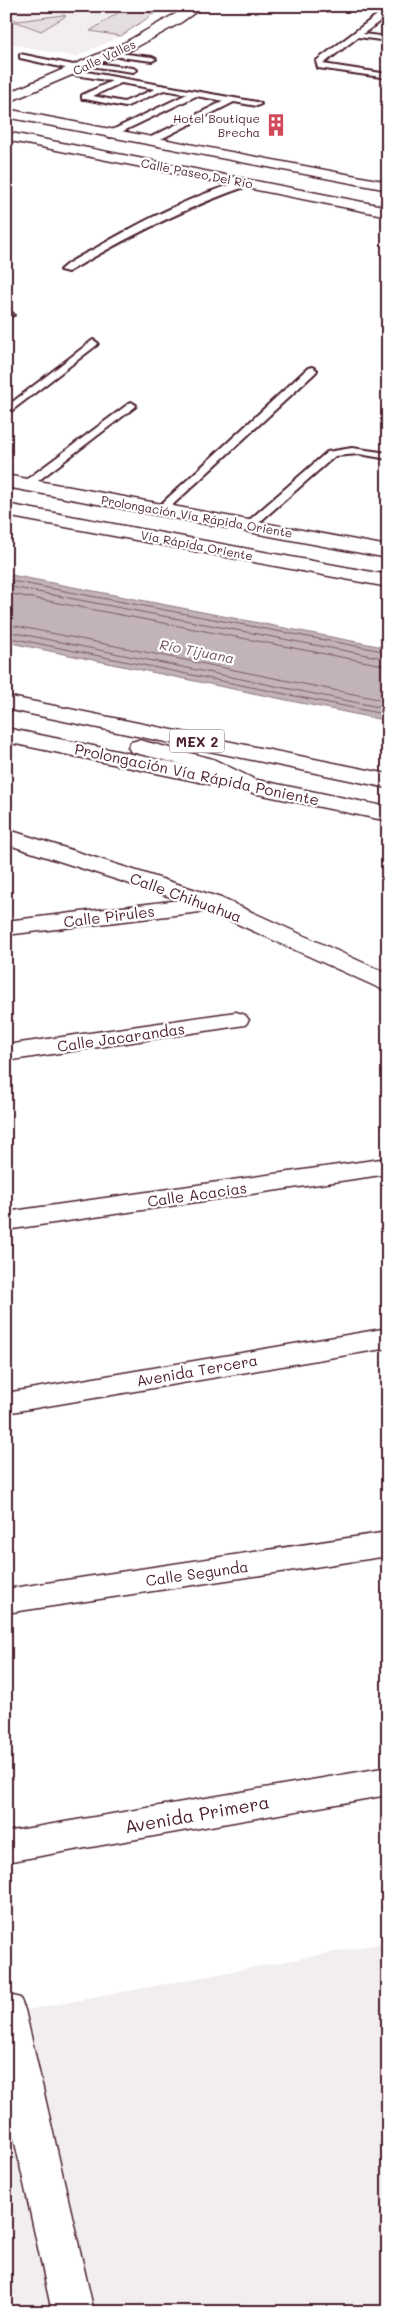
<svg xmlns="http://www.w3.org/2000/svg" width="394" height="2318" font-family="Mali,sans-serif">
	<rect width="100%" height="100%" fill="#fff"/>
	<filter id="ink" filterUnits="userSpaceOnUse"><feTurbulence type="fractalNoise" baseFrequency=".02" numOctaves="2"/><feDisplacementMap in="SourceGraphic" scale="10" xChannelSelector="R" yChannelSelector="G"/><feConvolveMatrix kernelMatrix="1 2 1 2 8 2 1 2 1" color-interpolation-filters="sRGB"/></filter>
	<g filter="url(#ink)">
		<g fill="#f2eeef">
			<polygon points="6,6 165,6 121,36 75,57 6,43"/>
			<polygon points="388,1942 388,2312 6,2312 6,2014"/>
		</g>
		<g fill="#e5dee0" stroke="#987e86">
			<polygon points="122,10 155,13 121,36 90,31"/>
			<polygon points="63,15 66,16 41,31 17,22 6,23 6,16 18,21"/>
		</g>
		<polygon fill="#c1b3b6" stroke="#91787e" points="6,574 388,648 388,721 6,642"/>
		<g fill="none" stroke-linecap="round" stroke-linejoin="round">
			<g stroke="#7a5a63" stroke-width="1">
				<polyline points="6,580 388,652"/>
				<polyline points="6,586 388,659"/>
				<polyline points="6,593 388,666"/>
				<polyline points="6,624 388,701"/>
				<polyline points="6,631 388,709"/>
				<polyline points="6,637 388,715"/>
			</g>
			<defs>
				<g id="lane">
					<polygon points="385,9 388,9 388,15 363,34 388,37 388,41 358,37 323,64 388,74 388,78 318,68 316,61"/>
					<polygon points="109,52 152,57 156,59 152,61 112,56 108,54"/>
					<path d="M 20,54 L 83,67 L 84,69 L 81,71 L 257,102 L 261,104 L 257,106 L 234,102 L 153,143 L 147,143 L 147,139 L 224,101 L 196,96 L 111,137 L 108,136 L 108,132 L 187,94 L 164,90 L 125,107 L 85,99 L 82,99 L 82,95 L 112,81 L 69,74 L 69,70 L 74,70 L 20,58 ZM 121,83 L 155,89 L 124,102 L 93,96 Z"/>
					<polygon points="87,62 133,68 137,70 133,72 90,66 87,66"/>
					<path d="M 247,180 L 251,183 L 250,185 C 186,207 127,237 68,272 L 60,270 C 69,261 85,254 96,248 C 143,221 194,194 247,180 Z"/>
					<polygon points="6,312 12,313 14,315 6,318"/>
					<polygon points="93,340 98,343 97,345 6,415 6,407"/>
					<polygon points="312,367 317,370 316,372 166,511 158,511 156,509 158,507 308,368"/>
					<polygon points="131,402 136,405 135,407 30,487 22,487 22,483"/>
					<polygon points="352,448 388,453 388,459 359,454 335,456 254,527 246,527 244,525 246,523 327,452"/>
				</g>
				<g id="street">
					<polygon points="6,829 221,898 388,974 388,992 209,911 6,935 6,921 180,900 6,844"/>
					<polygon points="236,1012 245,1015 249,1020 245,1025 6,1061 6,1045"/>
					<polygon points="388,1158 388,1174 6,1230 6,1212"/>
					<polygon points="388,1328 388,1348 6,1413 6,1393"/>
					<polygon points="388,1532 388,1556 6,1613 6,1589"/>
					<polygon points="388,1767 388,1795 6,1862 6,1832"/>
					<polygon points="6,1994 20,1998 25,2010 94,2312 52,2312 6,2101"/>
				</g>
				<g id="secondary">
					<polygon points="189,6 204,6 180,23 133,49 6,103 6,94 124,43"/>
					<polygon points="6,109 388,182 388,190 6,117"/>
					<polygon points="6,132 388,207 388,216 6,140"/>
					<polygon points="6,475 388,546 388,558 6,487"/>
					<polygon points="6,728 388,807 388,821 6,742"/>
				</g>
				<g id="highway">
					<polygon points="6,504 388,575 388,587 6,516"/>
					<polygon points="6,696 388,774 388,788 6,709"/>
					<path d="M 139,740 L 213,759 L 252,778 L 255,783 L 252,788 C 232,793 214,774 195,768 C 174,762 152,757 131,752 L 128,747 L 131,742 Z"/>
				</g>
			</defs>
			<use href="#lane" stroke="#4a1f2b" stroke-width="4"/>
			<use href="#street" stroke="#4a1f2b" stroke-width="3"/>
			<use href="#secondary" stroke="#4a1f2b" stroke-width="3"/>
			<use href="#highway" stroke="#4a1f2b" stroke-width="3"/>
			<use href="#lane" fill="#fff" fill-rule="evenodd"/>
			<use href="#street" fill="#fff" fill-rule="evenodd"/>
			<use href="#secondary" fill="#fff" fill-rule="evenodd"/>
			<use href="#highway" fill="#fff" fill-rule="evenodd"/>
		</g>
	</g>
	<defs>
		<symbol id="building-bare" viewBox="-9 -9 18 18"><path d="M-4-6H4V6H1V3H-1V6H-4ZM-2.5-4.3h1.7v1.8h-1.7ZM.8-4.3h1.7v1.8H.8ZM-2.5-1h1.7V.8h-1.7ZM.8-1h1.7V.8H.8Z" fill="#d1495b" stroke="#fff" stroke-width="2.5" paint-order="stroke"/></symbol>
	</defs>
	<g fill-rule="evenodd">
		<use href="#building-bare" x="260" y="109" width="32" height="32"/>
	</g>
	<g text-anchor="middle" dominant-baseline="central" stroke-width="4.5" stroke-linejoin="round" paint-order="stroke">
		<g font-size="12" fill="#4a1f2b" stroke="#fff">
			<text transform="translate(104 57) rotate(-25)">Calle Valles</text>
			<text transform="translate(197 173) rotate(11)">Calle Paseo Del Río</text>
			<text transform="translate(197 516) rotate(10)">Prolongación Vía Rápida Oriente</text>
			<text transform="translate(197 545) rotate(11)">Vía Rápida Oriente</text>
		</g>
		<g font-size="12" fill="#4a1f2b" stroke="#fff" text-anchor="end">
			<text x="260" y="118">Hotel Boutique<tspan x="260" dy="14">Brecha</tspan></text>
		</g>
		<g font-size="14" font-style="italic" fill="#74535c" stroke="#fff">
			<text transform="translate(197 651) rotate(11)">Río Tijuana</text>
		</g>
		<rect fill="#fff" stroke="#80626b" stroke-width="1" x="169.5" y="729.5" width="55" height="23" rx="4"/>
		<g font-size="14" font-weight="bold" fill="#4a1f2b">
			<text x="197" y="741">MEX 2</text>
		</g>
		<g font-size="15" fill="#4a1f2b" stroke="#fff">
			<text transform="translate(197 774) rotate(12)">Prolongación Vía Rápida Poniente</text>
			<text transform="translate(186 897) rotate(20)">Calle Chihuahua</text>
			<text transform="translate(109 916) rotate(-7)">Calle Pirules</text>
			<text transform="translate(121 1037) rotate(-8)">Calle Jacarandas</text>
			<text transform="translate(197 1194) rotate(-8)">Calle Acacias</text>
			<text transform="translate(197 1370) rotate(-10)">Avenida Tercera</text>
			<text transform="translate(197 1573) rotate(-8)">Calle Segunda</text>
		</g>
		<g font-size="18" fill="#4a1f2b" stroke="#fff">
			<text transform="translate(197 1814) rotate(-10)">Avenida Primera</text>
		</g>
	</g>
	<rect width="394" height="2318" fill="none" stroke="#fff" stroke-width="25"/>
	<rect x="12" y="12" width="369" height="2293" fill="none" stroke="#4a1f2b" stroke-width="2" filter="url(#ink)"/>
</svg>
